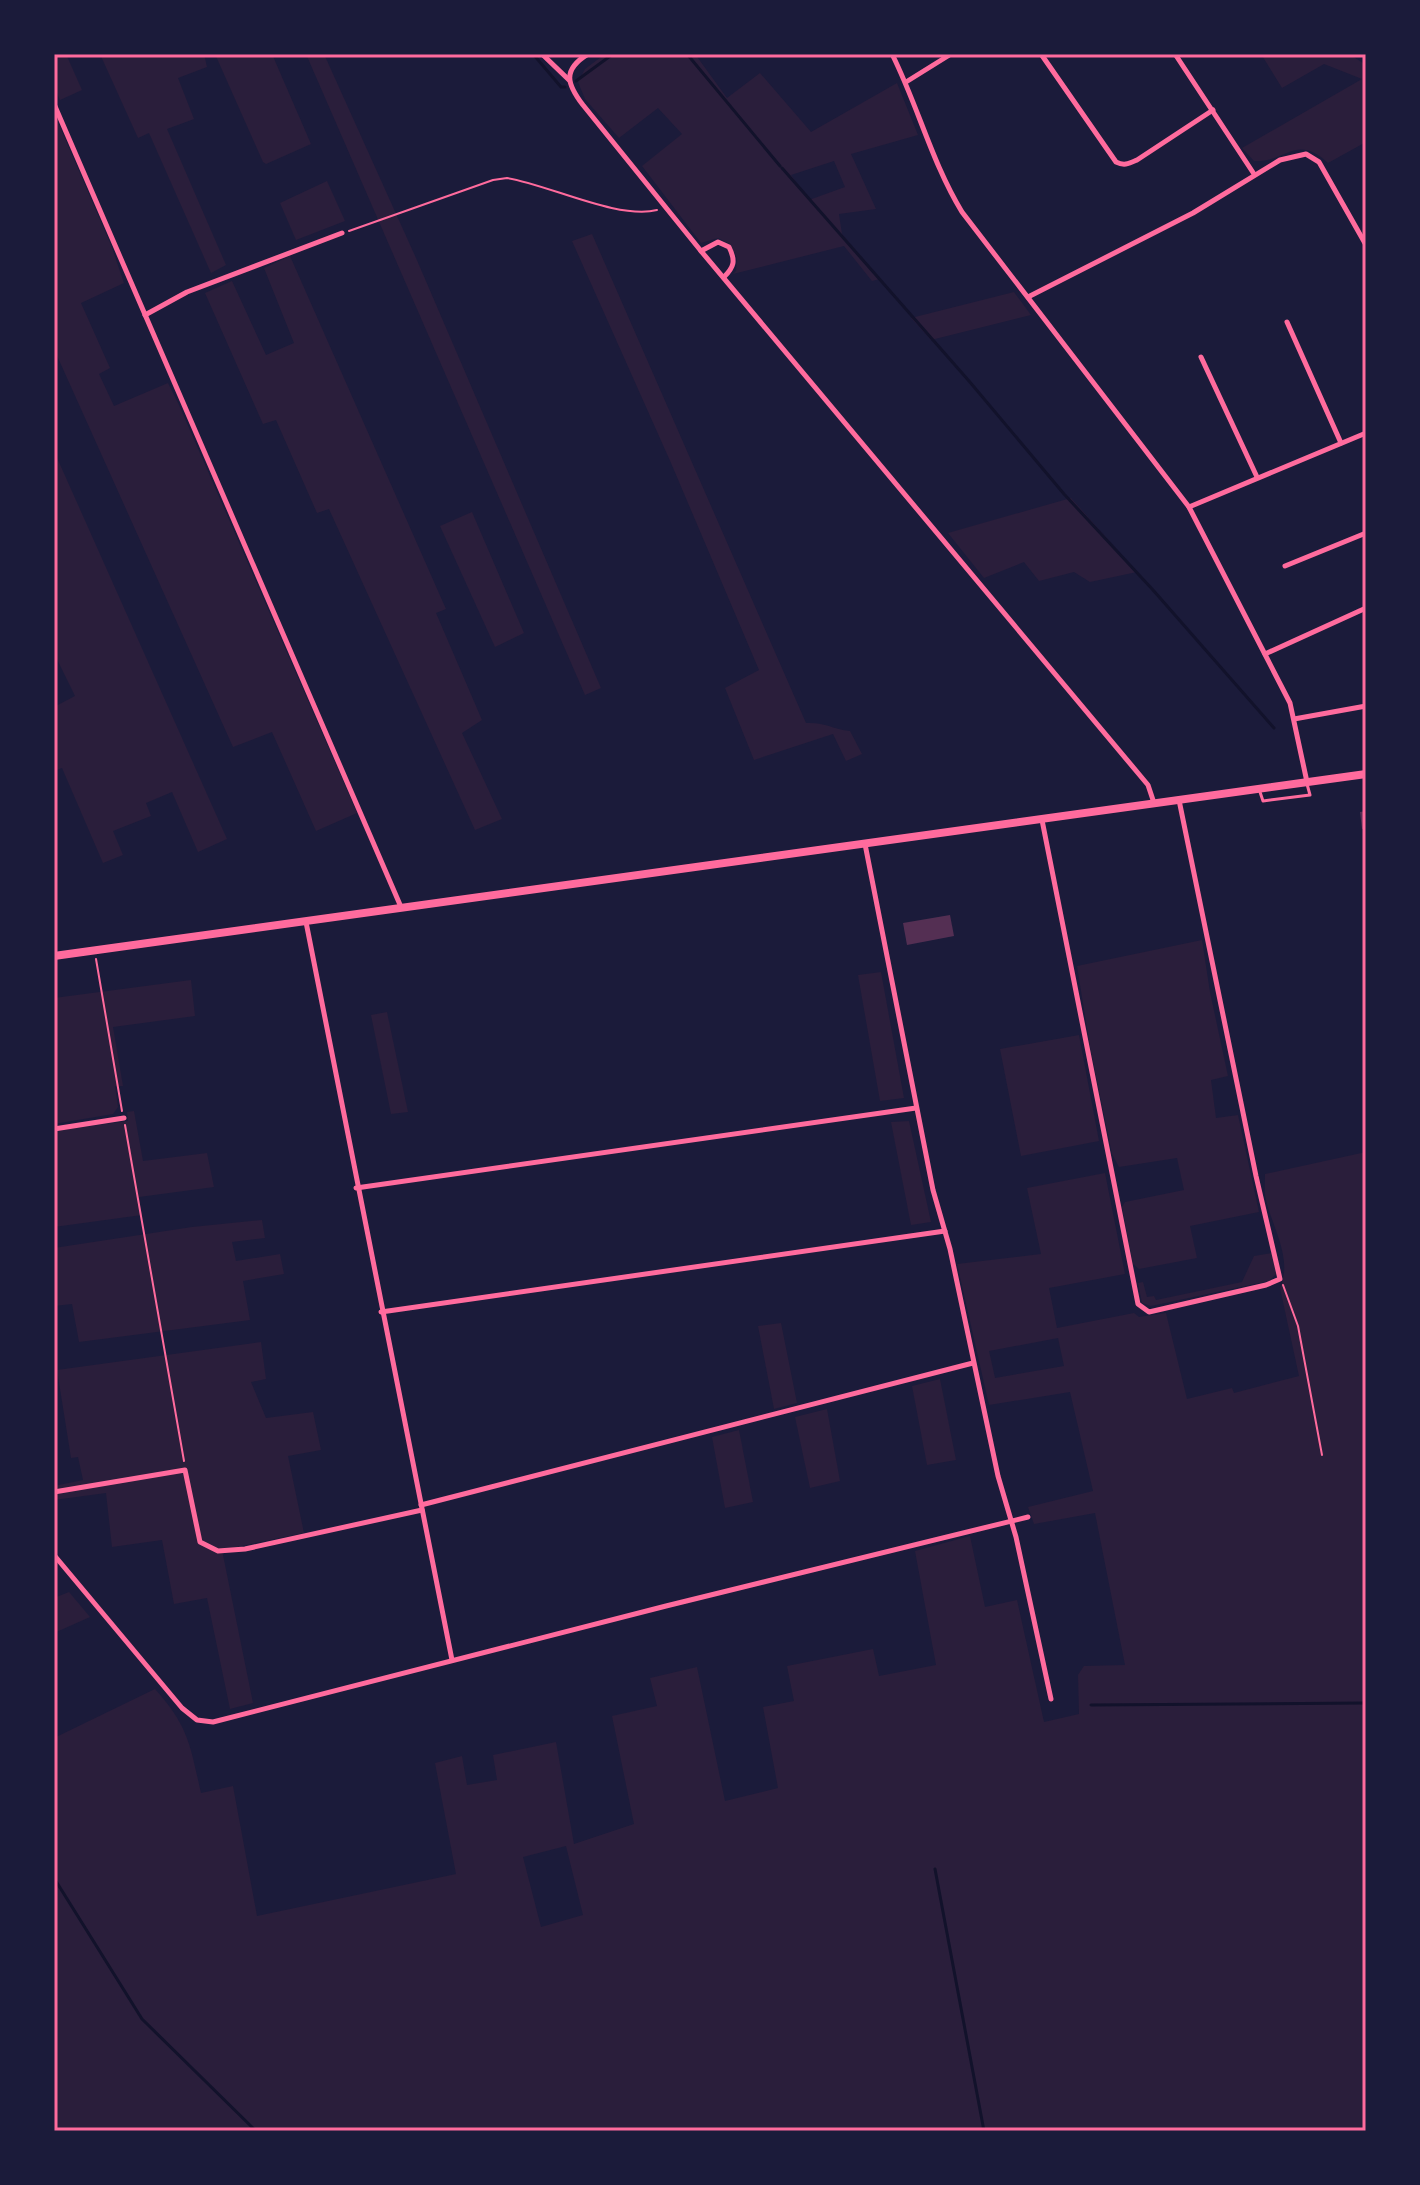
<svg xmlns="http://www.w3.org/2000/svg" width="1420" height="2185" font-family="'Playfair Display',serif">
	<rect width="100%" height="100%" fill="#1b1b3a"/>
	<g fill="#2a1e3b" fill-rule="evenodd">
		<polygon points="54,54 66,54 82,90 60,100 54,86"/>
		<polygon points="100,54 204,54 207,67 178,78 194,119 167,129 226,265 211,273 149,133 138,138"/>
		<polygon points="215,54 272,54 311,144 266,164 263,162"/>
		<polygon points="306,54 324,54 416,258 601,688 585,695"/>
		<path d="M 605,54 L 695,54 L 727,98 L 760,73 L 811,132 L 897,83 L 918,135 L 851,154 L 876,209 L 839,214 L 842,234 L 880,279 L 872,281 L 844,246 L 733,274 L 736,271 L 737,258 L 730,244 L 718,238 L 701,243 L 642,166 L 682,134 L 658,108 L 619,138 L 585,99 L 578,82 L 585,69 ZM 834,161 L 845,187 L 809,200 L 791,175 Z"/>
		<path d="M 1261,54 L 1349,54 L 1366,65 L 1366,142 L 1328,163 C 1296,133 1286,163 1254,161 L 1242,148 L 1362,79 L 1324,64 L 1282,88 Z"/>
		<polygon points="54,113 111,245 124,283 81,303 110,368 99,374 114,406 168,383 179,405 357,813 316,831 272,732 233,747 54,349"/>
		<polygon points="327,181 345,221 296,240 280,203"/>
		<path d="M 592,234 L 806,723 C 825,722 832,729 850,731 L 862,754 L 846,761 L 833,734 L 754,760 L 725,688 L 759,670 L 671,463 L 572,241 Z"/>
		<polygon points="290,256 446,609 436,613 482,720 462,733 502,819 475,830 329,509 317,513 276,420 263,424 205,293 232,281 266,355 294,343 264,268"/>
		<polygon points="1014,292 1031,315 931,340 911,318"/>
		<polygon points="54,451 227,839 198,852 172,792 146,803 151,816 113,831 123,855 103,863 62,768 54,771 54,707 75,696 54,653"/>
		<polygon points="1071,498 1137,572 1090,582 1074,572 1039,581 1024,562 984,578 948,533"/>
		<polygon points="472,512 524,633 495,647 440,526"/>
		<polygon points="1202,940 1210,992 1228,1076 1211,1080 1216,1118 1238,1115 1259,1212 1190,1226 1197,1258 1139,1269 1133,1264 1122,1207 1125,1202 1184,1190 1177,1158 1119,1167 1112,1154 1090,1047 1077,966"/>
		<polygon points="881,972 904,1098 880,1101 858,975"/>
		<polygon points="191,980 195,1016 113,1027 123,1086 115,1086 118,1107 113,1114 54,1124 54,998"/>
		<polygon points="387,1012 408,1112 391,1114 371,1015"/>
		<polygon points="1079,1035 1099,1141 1021,1156 1000,1049"/>
		<polygon points="134,1111 143,1161 207,1153 214,1187 139,1197 142,1215 54,1227 54,1131 128,1121 127,1112"/>
		<polygon points="909,1121 931,1222 911,1225 891,1122"/>
		<path d="M 1366,1152 L 1366,2131 L 54,2131 L 54,1738 L 155,1689 C 189,1727 190,1745 201,1793 L 233,1786 L 257,1916 L 456,1874 L 435,1763 L 462,1756 L 467,1785 L 497,1780 L 493,1755 L 556,1742 L 574,1844 L 634,1824 L 612,1716 L 657,1706 L 650,1678 L 697,1667 L 725,1801 L 778,1788 L 763,1707 L 794,1701 L 787,1666 L 873,1649 L 879,1676 L 936,1665 L 915,1551 L 970,1536 L 985,1607 L 1017,1600 L 1044,1722 L 1079,1714 L 1078,1675 L 1084,1666 L 1125,1665 L 1095,1513 L 1034,1524 L 1028,1507 L 1093,1491 L 1070,1392 L 989,1405 L 957,1264 L 1041,1254 L 1027,1188 L 1105,1173 L 1125,1274 L 1049,1288 L 1057,1328 L 1134,1313 L 1139,1317 L 1166,1313 L 1187,1399 L 1232,1388 L 1234,1393 L 1299,1376 L 1280,1288 C 1293,1259 1273,1229 1266,1200 C 1264,1192 1265,1182 1265,1174 ZM 1058,1338 L 1064,1366 L 995,1378 L 989,1351 ZM 566,1846 L 583,1915 L 541,1927 L 523,1857 Z"/>
		<polygon points="262,1220 265,1238 232,1242 236,1261 280,1254 284,1274 243,1281 250,1320 79,1342 72,1304 54,1306 54,1248 192,1227"/>
		<polygon points="1272,1253 1276,1274 1269,1281 1151,1306 1142,1303 1138,1283 1143,1282 1147,1297 1154,1296 1156,1300 1242,1282 1254,1256"/>
		<polygon points="781,1323 797,1403 774,1409 758,1326"/>
		<polygon points="261,1342 266,1379 251,1382 266,1418 313,1412 321,1450 288,1456 304,1533 222,1550 253,1703 230,1709 207,1598 174,1604 162,1540 112,1547 106,1493 54,1500 54,1486 83,1480 78,1457 71,1458 57,1370"/>
		<polygon points="940,1379 956,1460 927,1465 912,1386"/>
		<polygon points="827,1409 840,1481 810,1488 795,1417"/>
		<polygon points="739,1430 753,1502 725,1508 712,1437"/>
		<polygon points="69,1592 90,1617 54,1633 54,1598"/>
	</g>
	<g fill="none" stroke-linecap="round" stroke-linejoin="round">
		<g stroke="#12122b" stroke-width="3">
			<polyline points="533,54 561,87 565,87"/>
			<polyline points="687,54 780,166"/>
			<polyline points="576,81 613,54"/>
			<polyline points="782,168 969,381 1064,494 1153,590 1274,728"/>
			<polyline points="1091,1705 1366,1703"/>
			<polyline points="935,1869 984,2131"/>
			<polyline points="54,1878 142,2019 256,2131"/>
		</g>
	</g>
	<g fill="#542f53">
		<polygon points="1366,811 1366,828 1362,829 1360,812"/>
		<polygon points="950,915 954,936 907,945 903,923"/>
	</g>
	<g fill="none" stroke-linecap="round" stroke-linejoin="round">
		<g stroke="#ff6b9d" stroke-width="2">
			<path d="M 349,231 L 493,180 L 507,178 C 547,184 618,220 657,210"/>
			<polyline points="96,959 122,1111"/>
			<polyline points="125,1125 184,1461"/>
			<polyline points="1283,1285 1298,1326 1322,1455"/>
		</g>
		<polyline stroke="#ff6b9d" stroke-width="3" points="1260,792 1263,801 1310,795 1307,784"/>
		<g stroke="#ff6b9d" stroke-width="5">
			<polyline points="542,54 569,80"/>
			<path d="M 588,54 C 562,70 567,84 583,105 L 701,251 L 1148,785 L 1154,803"/>
			<path d="M 892,54 C 918,106 932,163 962,212 L 1189,507 L 1290,703 L 1307,782"/>
			<path d="M 1041,54 L 1116,162 C 1124,166 1128,164 1137,160 L 1213,110"/>
			<polyline points="1175,54 1254,174"/>
			<polyline points="906,82 951,54"/>
			<polyline points="54,104 401,907"/>
			<path d="M 701,251 L 718,242 L 729,247 C 736,261 734,267 724,277"/>
			<polyline points="1028,297 1193,213 1280,160 1306,154 1319,162 1366,245"/>
			<polyline points="145,315 187,292 342,233"/>
			<polyline points="1287,322 1341,443"/>
			<polyline points="1201,357 1257,477"/>
			<polyline points="1189,507 1366,433"/>
			<polyline points="1285,566 1366,533"/>
			<polyline points="1265,654 1366,608"/>
			<polyline points="1294,719 1366,706"/>
			<polyline points="1042,820 1138,1304 1149,1312 1266,1285 1280,1279 1256,1176 1179,800"/>
			<polyline points="865,844 933,1190 950,1249 998,1476 1016,1537 1051,1699"/>
			<polyline points="306,922 452,1660"/>
			<polyline points="54,1129 124,1118"/>
			<polyline points="356,1188 916,1108"/>
			<polyline points="381,1312 945,1231"/>
			<polyline points="54,1492 185,1470 200,1542 218,1551 245,1549 422,1510"/>
			<polyline points="421,1505 973,1363"/>
			<polyline points="54,1555 182,1708 197,1720 213,1722 666,1606 1028,1517"/>
		</g>
		<polyline stroke="#ff6b9d" stroke-width="8" points="54,956 1366,774"/>
	</g>
	<rect width="1420" height="2185" fill="none" stroke="#1b1b3a" stroke-width="112"/>
	<rect x="56" y="56" width="1308" height="2073" fill="none" stroke="#ff6b9d" stroke-width="3"/>
</svg>
